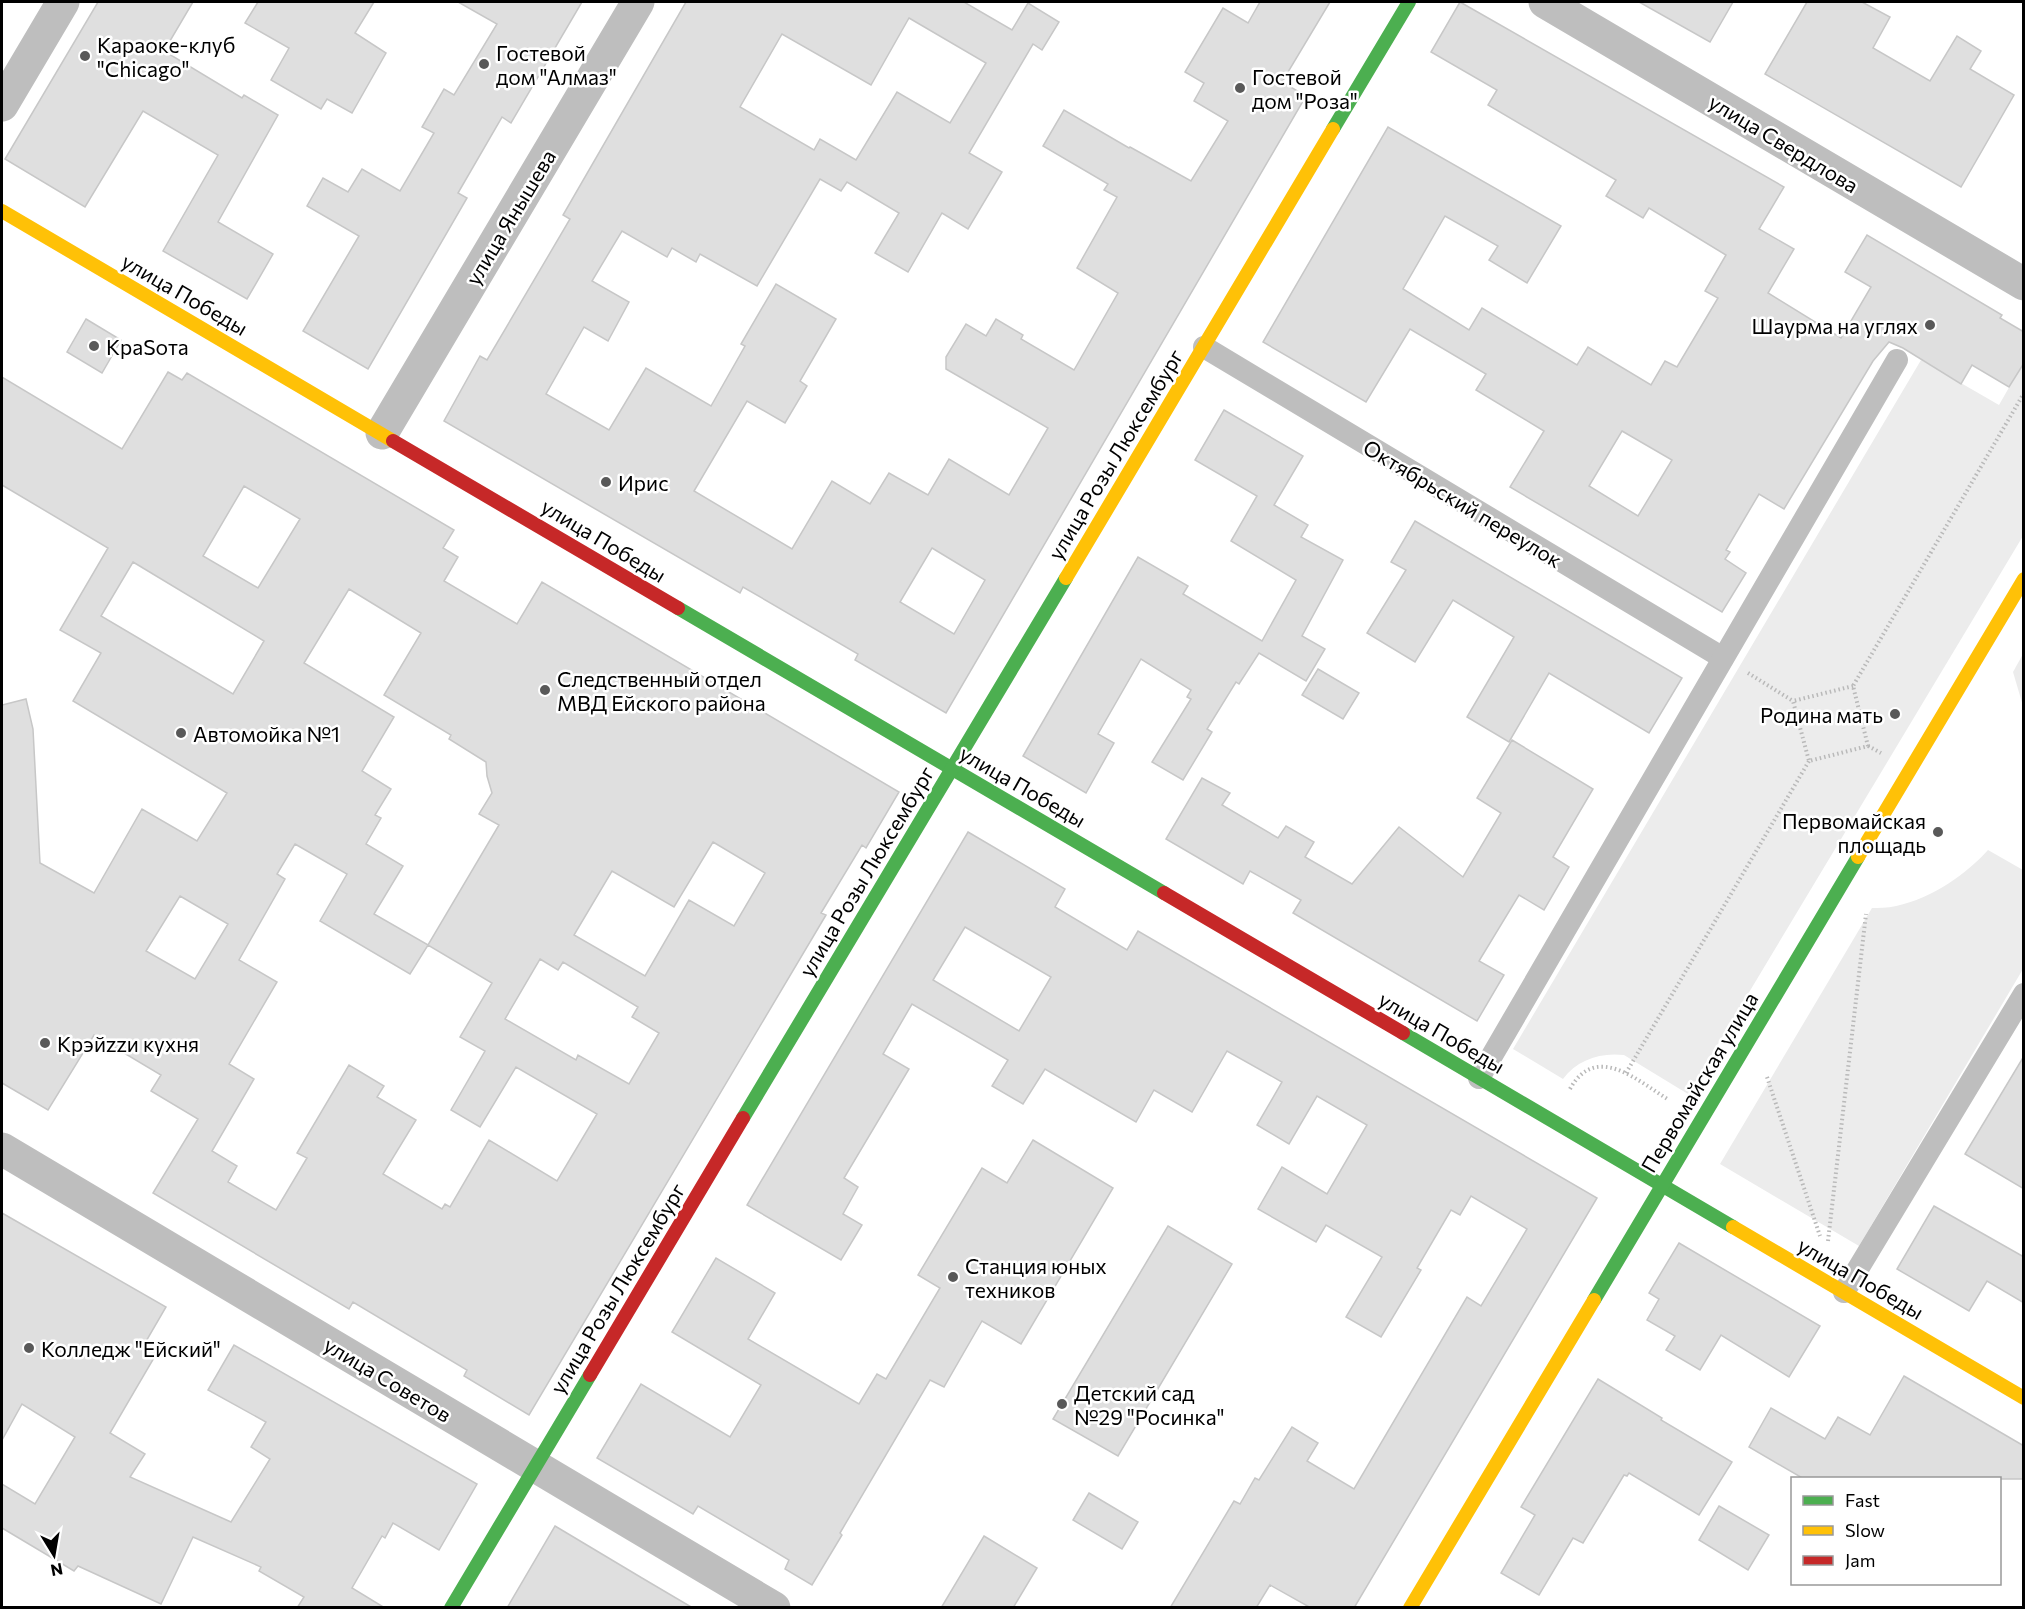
<svg xmlns="http://www.w3.org/2000/svg" width="2025" height="1609" font-family="Commissioner,sans-serif">
	<rect width="100%" height="100%" fill="#fff"/>
	<g fill="#ececec">
		<path d="M 1921,360 L 1999,405 L 2023,363 L 2023,536 L 1688,1094 L 1624,1055 C 1600,1052 1577,1060 1563,1079 L 1513,1049 Z"/>
		<polygon points="2023,654 2023,706 2013,672"/>
		<path d="M 1988,850 L 2023,870 L 2023,969 L 1859,1246 L 1720,1164 L 1872,908 C 1908,910 1949,887 1975,863 C 1980,859 1984,854 1988,850 Z"/>
	</g>
	<g fill="#dfdfdf" stroke="#c7c7c7" stroke-width="1.5" fill-rule="evenodd">
		<polygon points="98,2 193,2 164,51 242,98 244,95 278,115 218,222 273,254 247,299 163,251 218,155 143,111 85,207 5,159"/>
		<polygon points="258,2 374,2 355,33 386,53 352,113 327,99 321,109 271,80 289,48 245,23"/>
		<polygon points="458,2 582,2 511,123 502,117 458,193 467,198 368,369 303,331 359,236 307,206 323,178 348,192 362,169 400,191 434,133 422,127 444,89 454,95 497,24"/>
		<path d="M 686,2 L 964,2 L 1012,30 L 1028,3 L 1059,22 L 1042,50 L 1033,44 L 969,153 L 1002,172 L 968,229 L 942,213 L 908,272 L 875,253 L 899,213 L 847,182 L 841,191 L 820,179 L 757,286 L 700,254 L 696,262 L 672,248 L 667,257 L 622,231 L 592,281 L 629,302 L 608,341 L 584,327 L 546,394 L 609,430 L 646,368 L 711,406 L 745,346 L 741,344 L 776,284 L 836,319 L 800,381 L 807,386 L 785,423 L 747,401 L 694,491 L 792,549 L 832,481 L 870,504 L 889,473 L 928,495 L 949,459 L 1009,495 L 1048,428 L 946,369 L 946,357 L 966,324 L 986,336 L 996,319 L 1023,335 L 1021,339 L 1074,370 L 1118,293 L 1077,268 L 1117,197 L 1104,190 L 1108,184 L 1043,146 L 1064,110 L 1129,148 L 1130,147 L 1191,181 L 1228,121 L 1194,101 L 1204,83 L 1185,72 L 1223,8 L 1248,23 L 1260,2 L 1330,2 L 1282,82 L 1306,96 L 946,713 L 855,660 L 858,654 L 743,587 L 740,593 L 444,421 L 480,356 L 487,360 L 570,219 L 563,215 ZM 909,18 L 986,63 L 950,123 L 897,92 L 856,160 L 820,139 L 814,150 L 740,107 L 782,34 L 871,85 ZM 932,548 L 985,580 L 954,634 L 900,602 Z"/>
		<path d="M 1460,2 L 1784,187 L 1759,229 L 1794,249 L 1768,293 L 1841,338 L 1871,287 L 1845,272 L 1867,235 L 2002,315 L 2000,318 L 2024,332 L 2024,363 L 2009,387 L 1972,365 L 1961,384 L 1903,348 L 1889,342 L 1873,361 L 1784,509 L 1759,494 L 1726,550 L 1730,552 L 1725,559 L 1746,573 L 1722,612 L 1510,487 L 1544,431 L 1476,390 L 1486,374 L 1410,329 L 1366,402 L 1263,342 L 1388,127 L 1561,226 L 1527,283 L 1489,260 L 1498,246 L 1445,216 L 1403,289 L 1469,330 L 1482,308 L 1577,365 L 1588,347 L 1651,385 L 1665,361 L 1677,367 L 1718,298 L 1705,291 L 1726,255 L 1649,208 L 1643,218 L 1606,196 L 1616,180 L 1488,105 L 1497,90 L 1431,52 ZM 1622,431 L 1672,460 L 1638,516 L 1589,486 Z"/>
		<polygon points="1639,2 1733,2 1710,42"/>
		<polygon points="1807,2 1862,2 1890,17 1873,48 1930,81 1957,36 1981,51 1970,69 2014,95 1961,187 1765,74"/>
		<polygon points="86,319 121,340 102,373 67,352"/>
		<path d="M 168,372 L 182,380 L 187,373 L 454,530 L 443,548 L 458,557 L 444,581 L 517,624 L 542,582 L 899,792 L 866,848 L 862,845 L 821,913 L 826,915 L 529,1415 L 464,1376 L 467,1370 L 353,1302 L 349,1309 L 153,1193 L 198,1119 L 151,1091 L 161,1075 L 94,1035 L 48,1110 L 2,1083 L 2,705 L 26,699 L 33,729 L 40,863 L 94,893 L 142,809 L 197,841 L 227,793 L 73,701 L 101,653 L 60,630 L 108,548 L 2,485 L 2,377 L 122,449 ZM 244,486 L 300,519 L 258,588 L 203,556 ZM 133,562 L 264,641 L 233,694 L 101,616 ZM 349,589 L 421,633 L 384,695 L 451,735 L 449,739 L 486,762 L 487,776 L 492,793 L 479,814 L 499,825 L 428,945 L 374,914 L 403,866 L 366,844 L 381,818 L 375,815 L 391,789 L 362,771 L 394,717 L 304,663 ZM 713,842 L 765,873 L 734,926 L 689,900 L 645,976 L 574,935 L 612,871 L 674,907 ZM 295,844 L 347,874 L 320,921 L 410,974 L 428,945 L 492,983 L 460,1037 L 485,1051 L 451,1110 L 480,1127 L 516,1067 L 597,1114 L 557,1181 L 489,1140 L 450,1207 L 445,1204 L 442,1209 L 383,1174 L 416,1120 L 377,1097 L 384,1086 L 349,1065 L 297,1153 L 307,1158 L 276,1210 L 228,1182 L 237,1166 L 212,1151 L 254,1079 L 229,1064 L 277,982 L 239,960 L 285,879 L 277,874 ZM 180,896 L 228,924 L 195,979 L 146,951 ZM 540,959 L 558,970 L 563,962 L 638,1007 L 632,1017 L 659,1033 L 629,1084 L 578,1055 L 576,1060 L 505,1019 Z"/>
		<polygon points="1224,410 1303,456 1274,505 1308,525 1301,537 1343,560 1302,636 1325,649 1306,681 1259,653 1239,684 1236,682 1207,729 1212,732 1183,780 1152,762 1191,699 1187,697 1191,690 1141,659 1098,734 1114,743 1086,793 1023,756 1138,557 1188,586 1183,594 1262,641 1296,580 1231,541 1257,496 1195,460"/>
		<polygon points="1415,521 1682,678 1649,733 1549,673 1509,742 1467,717 1514,637 1453,600 1415,662 1367,633 1406,570 1391,562"/>
		<polygon points="1318,669 1359,693 1343,719 1302,695"/>
		<polygon points="1512,740 1593,789 1553,857 1569,867 1544,910 1519,895 1479,961 1504,975 1477,1021 1293,913 1301,900 1250,871 1243,884 1166,839 1202,778 1230,793 1222,805 1278,838 1286,826 1314,842 1305,857 1352,884 1399,827 1463,877 1501,813 1477,798"/>
		<path d="M 968,832 L 1065,889 L 1055,907 L 1127,950 L 1138,931 L 1597,1198 L 1354,1608 L 1311,1608 L 1270,1585 L 1256,1608 L 1170,1608 L 1234,1501 L 1240,1504 L 1255,1478 L 1259,1480 L 1292,1427 L 1318,1443 L 1307,1461 L 1354,1489 L 1467,1297 L 1481,1306 L 1527,1229 L 1471,1196 L 1460,1215 L 1451,1210 L 1417,1268 L 1421,1270 L 1381,1337 L 1346,1317 L 1382,1257 L 1326,1225 L 1316,1242 L 1258,1209 L 1282,1167 L 1327,1194 L 1367,1125 L 1317,1096 L 1289,1144 L 1257,1125 L 1282,1082 L 1227,1051 L 1192,1112 L 1154,1090 L 1136,1122 L 1045,1069 L 1023,1104 L 992,1086 L 1008,1060 L 912,1004 L 883,1054 L 909,1069 L 844,1178 L 858,1187 L 843,1214 L 862,1225 L 841,1260 L 747,1205 ZM 965,927 L 1051,977 L 1019,1031 L 933,980 Z"/>
		<polygon points="2024,1056 2024,1189 1965,1154"/>
		<polygon points="1033,1140 1113,1188 1021,1344 982,1321 944,1387 930,1380 840,1533 842,1535 812,1585 785,1569 789,1560 698,1506 693,1514 597,1458 641,1384 730,1437 761,1385 672,1332 716,1258 775,1293 748,1339 859,1404 877,1374 886,1379 940,1288 918,1275 982,1168 1007,1183"/>
		<polygon points="1934,1206 2024,1257 2024,1303 1987,1281 1969,1311 1897,1269"/>
		<polygon points="2,1213 166,1307 145,1343 158,1351 110,1433 145,1454 130,1477 231,1522 270,1459 251,1447 266,1422 208,1390 234,1345 477,1484 439,1550 393,1523 385,1538 382,1536 352,1588 385,1608 297,1608 304,1597 259,1571 261,1567 193,1537 161,1604 78,1566 74,1571 2,1528 2,1484 35,1504 75,1437 22,1404 2,1440"/>
		<polygon points="1168,1226 1232,1264 1118,1456 1053,1419"/>
		<polygon points="1679,1243 1820,1326 1789,1377 1721,1335 1700,1370 1666,1350 1675,1336 1647,1320 1659,1299 1649,1293"/>
		<polygon points="1904,1376 2024,1446 2024,1479 1804,1479 1749,1447 1771,1408 1825,1439 1838,1417 1870,1435"/>
		<polygon points="1598,1379 1662,1418 1661,1420 1732,1462 1699,1515 1629,1473 1627,1476 1624,1475 1583,1543 1573,1538 1539,1595 1501,1573 1535,1515 1521,1507"/>
		<polygon points="1089,1493 1138,1522 1122,1549 1073,1520"/>
		<polygon points="1719,1506 1769,1535 1748,1570 1699,1540"/>
		<polygon points="555,1526 642,1578 693,1608 507,1608"/>
		<polygon points="984,1536 1037,1568 1013,1608 941,1608"/>
	</g>
	<g fill="none" stroke-linecap="round" stroke-linejoin="round">
		<g stroke="#b9b9b9" stroke-width="4" stroke-dasharray="1.5 3" stroke-linecap="butt">
			<polyline points="1748,673 1793,701"/>
			<polyline points="1853,686 1793,701 1809,761 1868,746 1853,686 2024,393"/>
			<polyline points="1868,746 1881,753"/>
			<polyline points="1626,1073 1809,761"/>
			<polyline points="1767,1077 1820,1236"/>
			<path d="M 1570,1089 C 1596,1042 1638,1081 1669,1100"/>
			<polyline points="1828,1241 1866,914"/>
		</g>
		<g stroke="#bebebe" stroke-width="22">
			<polyline points="1204,347 1723,658"/>
			<polyline points="1479,1078 1897,360"/>
			<polyline points="1844,1292 2024,994"/>
		</g>
		<g stroke="#bebebe" stroke-width="33">
			<polyline points="1545,2 2024,284"/>
			<polyline points="2,105 63,2"/>
			<polyline points="382,433 638,2"/>
			<polyline points="2,1149 774,1608"/>
		</g>
		<g stroke="#4caf50" stroke-width="14">
			<polyline points="1333,129 1409,2"/>
			<polyline points="678,608 1164,893"/>
			<polyline points="1403,1033 1733,1227"/>
			<polyline points="743,1118 1066,578"/>
			<polyline points="1594,1300 1858,857"/>
			<polyline points="451,1608 590,1375"/>
		</g>
		<g stroke="#ffc107" stroke-width="14">
			<polyline points="2,211 393,441"/>
			<polyline points="1066,578 1333,129"/>
			<polyline points="1858,857 2024,579"/>
			<polyline points="1733,1227 2024,1398"/>
			<polyline points="1410,1608 1594,1300"/>
		</g>
		<g stroke="#c62828" stroke-width="14">
			<polyline points="393,441 678,608"/>
			<polyline points="1164,893 1403,1033"/>
			<polyline points="590,1375 743,1118"/>
		</g>
	</g>
	<g fill="#595959" stroke="#fff" stroke-width="2">
		<circle cx="85" cy="56" r="6"/>
		<circle cx="484" cy="64" r="6"/>
		<circle cx="1240" cy="88" r="6"/>
		<circle cx="1930" cy="325" r="6"/>
		<circle cx="94" cy="346" r="6"/>
		<circle cx="606" cy="482" r="6"/>
		<circle cx="545" cy="690" r="6"/>
		<circle cx="1895" cy="714" r="6"/>
		<circle cx="181" cy="733" r="6"/>
		<circle cx="1938" cy="832" r="6"/>
		<circle cx="45" cy="1043" r="6"/>
		<circle cx="953" cy="1277" r="6"/>
		<circle cx="29" cy="1348" r="6"/>
		<circle cx="1062" cy="1404" r="6"/>
	</g>
	<g text-anchor="middle" dominant-baseline="central" stroke-width="5" stroke-linejoin="round" paint-order="stroke">
		<g font-size="21" fill="#000" stroke="#fff" text-anchor="start">
			<text x="97" y="44">Караоке-клуб<tspan x="97" dy="24">"Chicago"</tspan></text>
			<text x="496" y="52">Гостевой<tspan x="496" dy="24">дом "Алмаз"</tspan></text>
			<text x="1252" y="76">Гостевой<tspan x="1252" dy="24">дом "Роза"</tspan></text>
			<text x="1918" y="325" text-anchor="end">Шаурма на углях</text>
			<text x="106" y="346">КраSота</text>
			<text x="618" y="482">Ирис</text>
			<text x="557" y="678">Следственный отдел<tspan x="557" dy="24">МВД Ейского района</tspan></text>
			<text x="1883" y="714" text-anchor="end">Родина мать</text>
			<text x="193" y="733">Автомойка №1</text>
			<text x="1926" y="820" text-anchor="end">Первомайская<tspan x="1926" dy="24">площадь</tspan></text>
			<text x="57" y="1043">Крэйzzи кухня</text>
			<text x="965" y="1265">Станция юных<tspan x="965" dy="24">техников</tspan></text>
			<text x="41" y="1348">Колледж "Ейский"</text>
			<text x="1074" y="1392">Детский сад<tspan x="1074" dy="24">№29 "Росинка"</tspan></text>
		</g>
		<g font-size="21" fill="#000" stroke="#fff">
			<text transform="translate(1784 143) rotate(31)">улица Свердлова</text>
			<text transform="translate(510 217) rotate(-59)">улица Янышева</text>
			<text transform="translate(185 294) rotate(30)">улица Победы</text>
			<text transform="translate(1115 454) rotate(-59)">улица Розы Люксембург</text>
			<text transform="translate(1463 503) rotate(31)">Октябрьский переулок</text>
			<text transform="translate(604 540) rotate(31)">улица Победы</text>
			<text transform="translate(1023 786) rotate(30)">улица Победы</text>
			<text transform="translate(866 871) rotate(-59)">улица Розы Люксембург</text>
			<text transform="translate(1442 1032) rotate(30)">улица Победы</text>
			<text transform="translate(1699 1082) rotate(-59)">Первомайская улица</text>
			<text transform="translate(1861 1278) rotate(30)">улица Победы</text>
			<text transform="translate(617 1288) rotate(-59)">улица Розы Люксембург</text>
			<text transform="translate(388 1379) rotate(31)">улица Советов</text>
		</g>
	</g>
	<rect width="2025" height="1609" fill="none" stroke="#000000" stroke-width="6"/>
	<rect x="1791" y="1477" width="210" height="108" fill="#ffffff" stroke="#999999" stroke-width="1.5"/>
	<rect x="1803" y="1496" width="30" height="9" fill="#4caf50" stroke="#999999" stroke-width="1.5"/>
	<text x="1845" y="1507" font-size="18" fill="#000000">Fast</text>
	<rect x="1803" y="1526" width="30" height="9" fill="#ffc107" stroke="#999999" stroke-width="1.5"/>
	<text x="1845" y="1537" font-size="18" fill="#000000">Slow</text>
	<rect x="1803" y="1556" width="30" height="9" fill="#c62828" stroke="#999999" stroke-width="1.5"/>
	<text x="1845" y="1567" font-size="18" fill="#000000">Jam</text>
	<g transform="translate(54 1555) rotate(169)" stroke="#ffffff" stroke-width="4.5" paint-order="stroke">
	<path d="M0-4.5L10 22L0 15L-10 22Z" fill="#000000"/>
	<text y="-9" font-size="16" font-weight="bold" text-anchor="middle" fill="#000000">N</text>
	</g>
</svg>
